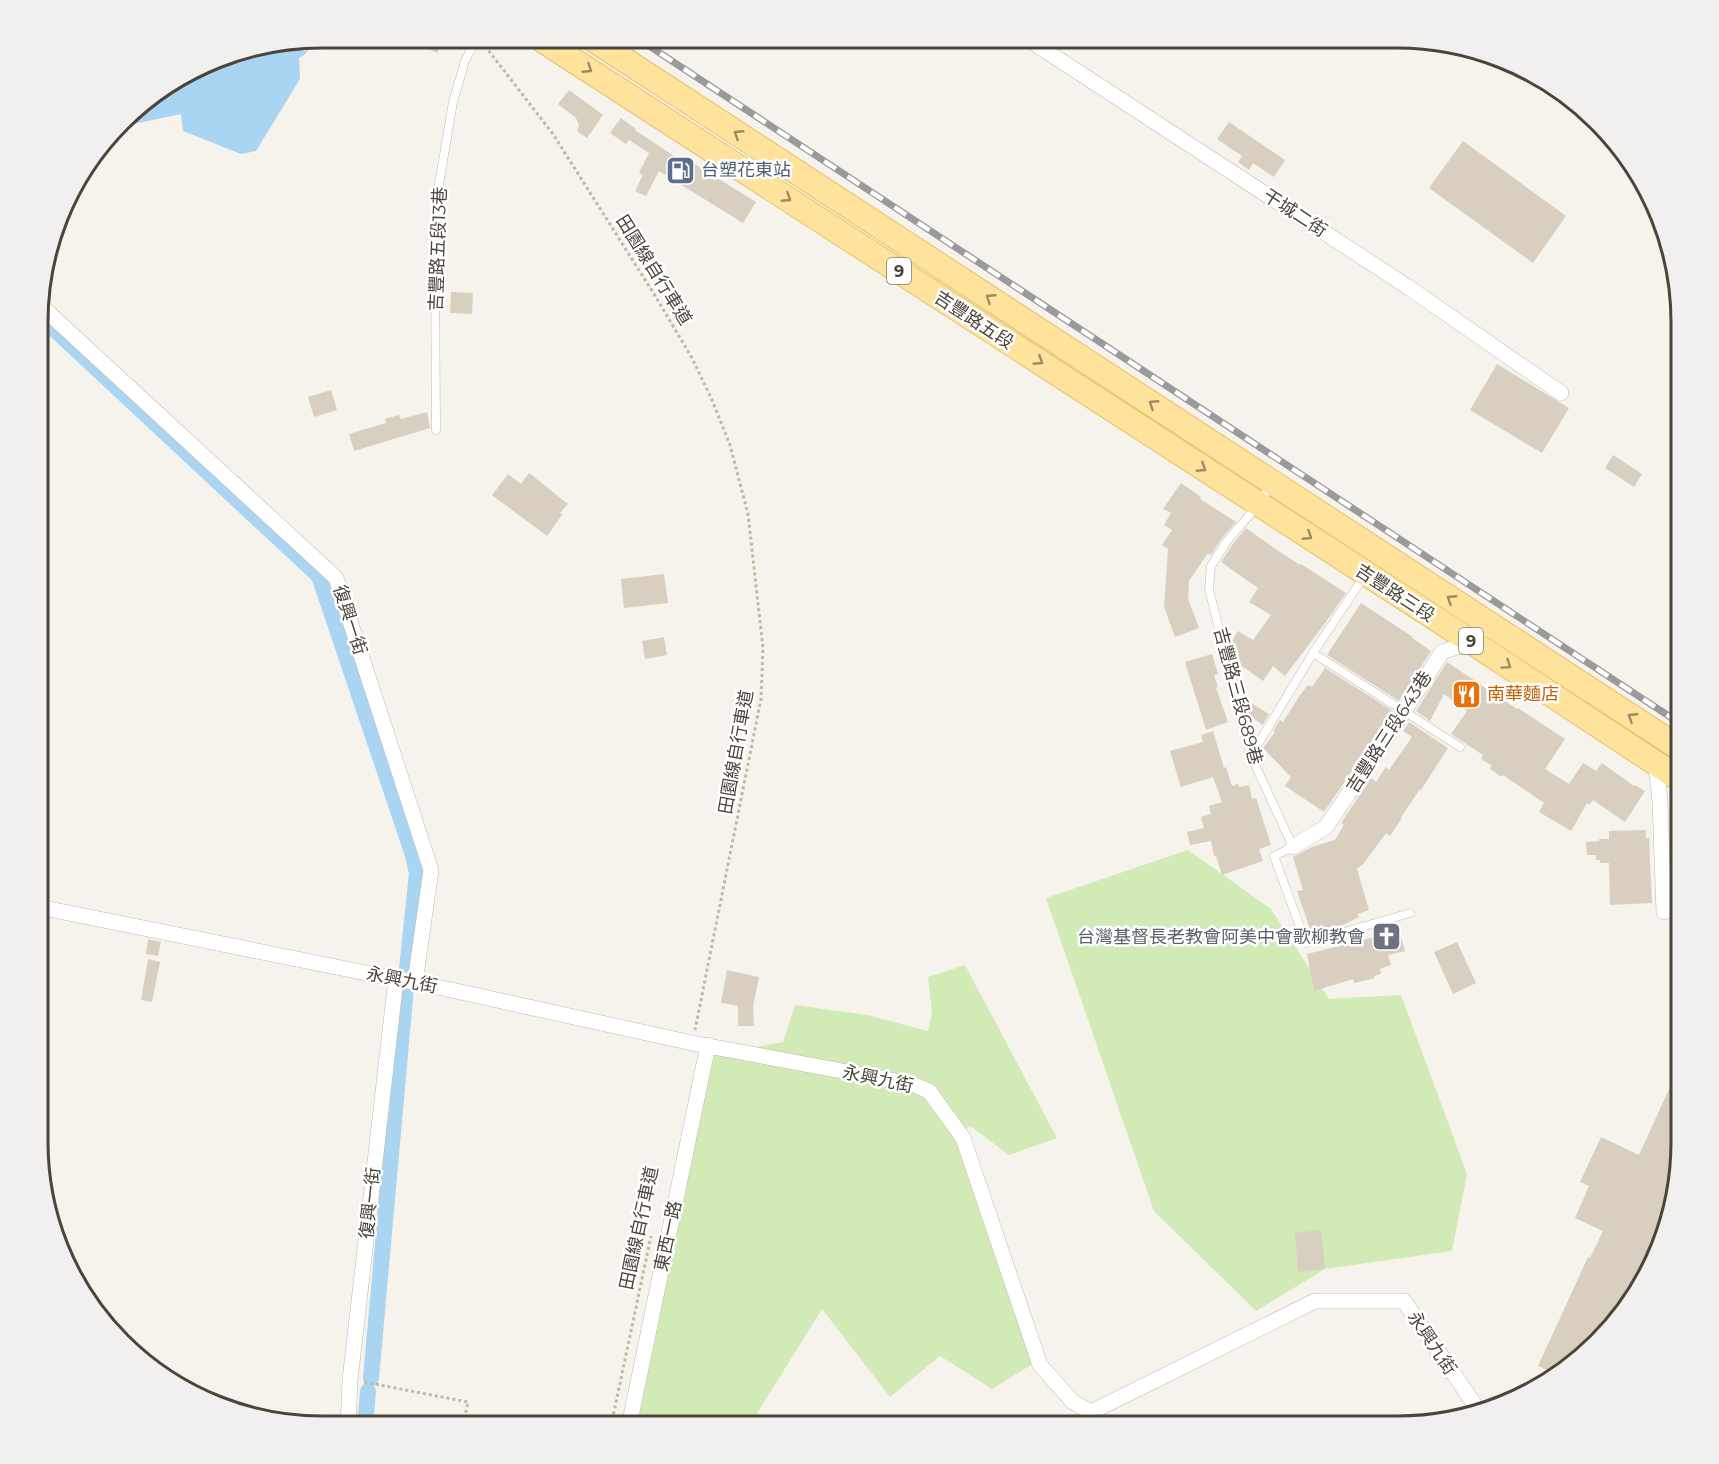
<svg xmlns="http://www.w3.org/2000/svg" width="1719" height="1464" font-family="Montserrat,'Noto Sans TC',sans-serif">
	<rect width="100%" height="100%" fill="#f6f3ec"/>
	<g fill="#d2eab5">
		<polygon points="1188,850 1271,909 1329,999 1401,995 1467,1174 1452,1251 1325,1269 1256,1311 1154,1211 1046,898"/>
		<polygon points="965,965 1057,1138 1009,1155 973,1128 969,1127 964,1130 1036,1362 992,1389 940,1356 890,1397 822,1309 749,1426 632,1426 714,1055 783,1042 795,1005 867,1015 928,1031 932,1013 928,977"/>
	</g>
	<polygon fill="#a9d4f2" points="311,39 310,43 306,42 302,47 304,51 308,50 304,55 299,58 300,79 256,151 241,154 183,131 181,114 119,127 135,108 230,53"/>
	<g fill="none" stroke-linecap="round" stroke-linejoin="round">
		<g stroke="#a9d4f2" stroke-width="16">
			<polyline points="40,316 319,576 412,852 417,873 407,969"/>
			<polyline points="371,1378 406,987"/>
			<polyline points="365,1426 368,1391"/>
		</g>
	</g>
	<g fill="#d8cfc1">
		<polygon points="407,38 445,38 437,53"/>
		<polygon points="569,90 603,115 587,138 577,131 579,125 576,118 558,104"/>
		<polygon points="621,118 636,129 635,130 683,162 685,158 756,202 743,223 659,171 646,196 635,191 643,175 639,173 649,153 629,140 626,144 610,133"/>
		<polygon points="1229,122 1285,160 1274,177 1253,163 1249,170 1238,162 1242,156 1217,139"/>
		<polygon points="1463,141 1566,216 1533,263 1429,188"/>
		<polygon points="451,292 473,293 472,314 450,313"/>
		<polygon points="1497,364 1569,408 1542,453 1470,410"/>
		<polygon points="331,390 337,410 314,417 308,397"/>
		<polygon points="427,412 430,428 354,451 349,434 386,423 385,419 399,415 401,419"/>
		<polygon points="1613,455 1642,474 1634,487 1605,468"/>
		<polygon points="529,473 568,504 560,513 562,515 547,536 492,495 508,474 521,484"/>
		<polygon points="1181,483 1201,497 1200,499 1236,522 1222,538 1211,555 1208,553 1189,581 1188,599 1199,628 1175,637 1164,607 1168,549 1162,545 1172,530 1164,525 1171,513 1163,509"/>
		<polygon points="1246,528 1274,548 1300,565 1301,564 1346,593 1326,622 1285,676 1273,666 1263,681 1233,660 1229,646 1238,631 1253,640 1271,615 1249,602 1258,588 1221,562 1232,545"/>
		<polygon points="664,574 668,603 624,608 621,579"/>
		<polygon points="1361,603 1413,637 1412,638 1431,651 1399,701 1327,655"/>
		<polygon points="664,637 667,655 645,659 642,641"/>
		<polygon points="1212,654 1218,674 1214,675 1218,687 1216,688 1228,722 1206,730 1185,662"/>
		<polygon points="1447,662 1517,709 1518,708 1565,739 1545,769 1569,784 1583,763 1596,771 1602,763 1634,786 1635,785 1645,791 1625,822 1593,800 1589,805 1587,803 1571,831 1539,812 1544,803 1503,775 1502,777 1490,769 1492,766 1481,759 1483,755 1451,734 1467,711 1444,694 1430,721 1416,711"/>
		<polygon points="1325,668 1393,711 1324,812 1285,786 1291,777 1263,748 1275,732 1273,731 1280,720 1283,722 1300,695 1308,685 1312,687"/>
		<polygon points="1253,704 1269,714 1263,725 1247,714"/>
		<polygon points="1409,722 1448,748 1421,790 1420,789 1401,817 1402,818 1390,836 1386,833 1364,863 1357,869 1369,910 1358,914 1359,917 1337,928 1312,935 1297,891 1303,890 1293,857 1312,847 1335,840 1344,825 1341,823 1371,778 1376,782 1386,767 1389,770 1412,737 1403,731"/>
		<polygon points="1213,731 1224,768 1226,767 1232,786 1238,784 1239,787 1249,785 1252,799 1256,798 1271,845 1259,849 1263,861 1222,875 1216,856 1214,856 1211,841 1190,845 1187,832 1204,828 1201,817 1211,814 1209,806 1222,802 1213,777 1181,787 1170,751 1203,742 1201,735"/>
		<polygon points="1646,830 1646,838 1649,838 1652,903 1610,905 1609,863 1600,863 1600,860 1596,860 1596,855 1587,855 1586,842 1599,841 1599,839 1609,839 1609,831"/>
		<polygon points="1399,931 1405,951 1388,955 1391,965 1380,969 1381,974 1374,976 1375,978 1354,983 1353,979 1314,991 1307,954"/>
		<polygon points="148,939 161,942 158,956 146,954"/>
		<polygon points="1457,942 1476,983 1453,994 1434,952"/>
		<polygon points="148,959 160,962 152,1002 141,1000"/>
		<polygon points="727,970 759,977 753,1006 754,1026 738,1026 738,1006 721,1003"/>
		<polygon points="1681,1063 1682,1142 1660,1251 1598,1344 1553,1373 1538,1366 1588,1257 1590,1258 1603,1231 1575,1218 1589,1186 1580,1182 1601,1137 1639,1155"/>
		<polygon points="1321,1230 1325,1269 1298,1272 1295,1233"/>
	</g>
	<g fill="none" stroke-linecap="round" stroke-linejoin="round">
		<defs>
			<g id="lane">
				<polyline points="436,430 435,259 437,196 453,102 465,61 477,38"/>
				<polyline points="1271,484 1259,504 1227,541 1211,566 1209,589 1251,756 1293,847 1274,856 1306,943 1410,913"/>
				<polyline points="1313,653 1460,747"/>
				<polyline points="1251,756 1313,653 1365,575"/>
			</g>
			<g id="street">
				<polyline points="1026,38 1408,287 1561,393"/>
				<polyline points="40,305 336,578 431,870 415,982"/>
				<polyline points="1656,764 1660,801 1664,912"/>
				<polyline points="1293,847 1326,827 1405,710 1442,652 1472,642 1485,622"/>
				<polyline points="39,907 396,979 415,982 692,1043 912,1084 929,1091 963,1138 1040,1365 1073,1402 1091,1412 1315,1301 1404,1301 1479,1411"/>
				<polyline points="348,1426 350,1380 396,979"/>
				<polyline points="629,1426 708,1045"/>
			</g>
			<g id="primary">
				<polyline points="539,38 1472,642 1681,780"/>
				<polyline points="591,38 1681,749"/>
			</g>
		</defs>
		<use href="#lane" stroke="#c2bbae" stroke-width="9"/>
		<use href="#street" stroke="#c2bbae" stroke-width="16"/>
		<use href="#primary" stroke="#e6c16a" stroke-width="26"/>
		<g stroke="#c4b79f" stroke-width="3" stroke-dasharray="3 3" stroke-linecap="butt">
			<polyline points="485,46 553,134 654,294 692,358 712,400 730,445 748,514 763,648 761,699 695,1030"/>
			<polyline points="364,1382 468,1402 463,1426"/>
			<polyline points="611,1426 651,1236"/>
		</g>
		<use href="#lane" stroke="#fff" stroke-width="8"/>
		<use href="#street" stroke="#fff" stroke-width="15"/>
		<use href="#primary" stroke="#ffe39c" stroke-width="24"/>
		<defs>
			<polyline id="rail" points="637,38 1681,724"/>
		</defs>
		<use href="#rail" stroke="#9a9a9a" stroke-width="7"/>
		<use href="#rail" stroke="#fff" stroke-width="4.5" stroke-dasharray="14" stroke-linecap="butt"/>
	</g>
	<defs><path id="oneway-chevron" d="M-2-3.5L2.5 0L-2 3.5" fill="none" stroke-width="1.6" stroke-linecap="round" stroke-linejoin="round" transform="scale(1.5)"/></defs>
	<g stroke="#9c8c66">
		<use href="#oneway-chevron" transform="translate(588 69) rotate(33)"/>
		<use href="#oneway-chevron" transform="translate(738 134) rotate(-147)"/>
		<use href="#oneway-chevron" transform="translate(787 198) rotate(33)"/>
		<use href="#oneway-chevron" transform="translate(990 298) rotate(-147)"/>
		<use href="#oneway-chevron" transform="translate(1039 361) rotate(33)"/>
		<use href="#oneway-chevron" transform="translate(1153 404) rotate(-147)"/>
		<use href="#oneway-chevron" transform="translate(1202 468) rotate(33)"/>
		<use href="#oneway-chevron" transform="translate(1308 536) rotate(33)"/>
		<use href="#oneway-chevron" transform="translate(1451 599) rotate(-147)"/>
		<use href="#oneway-chevron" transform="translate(1507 665) rotate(34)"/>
		<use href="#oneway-chevron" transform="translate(1632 717) rotate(-147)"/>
	</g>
	<defs>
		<symbol id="fuel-square" viewBox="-11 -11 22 22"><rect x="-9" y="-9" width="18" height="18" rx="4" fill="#5c6f8a" stroke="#fff"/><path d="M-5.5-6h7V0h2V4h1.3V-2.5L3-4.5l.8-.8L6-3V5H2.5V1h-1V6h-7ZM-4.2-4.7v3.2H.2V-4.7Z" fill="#fff"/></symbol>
		<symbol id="restaurant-square" viewBox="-11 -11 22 22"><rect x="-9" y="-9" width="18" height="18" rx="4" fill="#e8710a" stroke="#fff"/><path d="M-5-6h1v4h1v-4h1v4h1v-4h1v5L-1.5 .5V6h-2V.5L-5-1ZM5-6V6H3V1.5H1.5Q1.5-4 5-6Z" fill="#fff"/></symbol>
		<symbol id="church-square" viewBox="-11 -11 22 22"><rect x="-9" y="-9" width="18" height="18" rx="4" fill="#6b7280" stroke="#fff"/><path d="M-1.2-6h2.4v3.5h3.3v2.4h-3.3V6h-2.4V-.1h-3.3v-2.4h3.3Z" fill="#fff"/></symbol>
	</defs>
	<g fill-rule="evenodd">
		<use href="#fuel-square" x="664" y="154" width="33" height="33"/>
		<use href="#restaurant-square" x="1450" y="678" width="33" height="33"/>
		<use href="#church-square" x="1370" y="920" width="33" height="33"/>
	</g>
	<g text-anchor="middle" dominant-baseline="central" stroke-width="5" stroke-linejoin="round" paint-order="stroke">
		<g fill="#fff" stroke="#817c74" stroke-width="1.5">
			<rect x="887" y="258" width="24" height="26" rx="4.5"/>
			<rect x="1459" y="628" width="24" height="26" rx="4.5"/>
		</g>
		<g font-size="16" font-weight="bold" fill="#4b4439">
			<text x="899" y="271">9</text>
			<text x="1471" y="641">9</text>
		</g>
		<g font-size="18" fill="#4e5e75" stroke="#fff" text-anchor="start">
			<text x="701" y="170">台塑花東站</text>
		</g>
		<g font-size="18" fill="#4b4439" stroke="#fff">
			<text transform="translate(1295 213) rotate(33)">干城二街</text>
			<text transform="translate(438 249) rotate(-88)">吉豐路五段13巷</text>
			<text transform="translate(654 270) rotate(58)">田園線自行車道</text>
			<text transform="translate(974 320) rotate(33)">吉豐路五段</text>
			<text transform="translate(1395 593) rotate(33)">吉豐路三段</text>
			<text transform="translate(350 620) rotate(72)">復興一街</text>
			<text transform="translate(1238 696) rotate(75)">吉豐路三段689巷</text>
			<text transform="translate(1389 732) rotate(-57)">吉豐路三段643巷</text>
			<text transform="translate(736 752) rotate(-80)">田園線自行車道</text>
			<text transform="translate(402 980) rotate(11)">永興九街</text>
			<text transform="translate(878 1079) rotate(12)">永興九街</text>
			<text transform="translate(370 1203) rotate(-84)">復興一街</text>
			<text transform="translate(639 1228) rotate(-78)">田園線自行車道</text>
			<text transform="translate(668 1236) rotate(-78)">東西一路</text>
			<text transform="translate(1432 1343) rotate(56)">永興九街</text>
		</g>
		<g font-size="18" fill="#c56008" stroke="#fff" text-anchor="start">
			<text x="1487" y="694">南華麵店</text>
		</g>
		<g font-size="18" fill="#5b616d" stroke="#fff" text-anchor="end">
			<text x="1365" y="937">台灣基督長老教會阿美中會歌柳教會</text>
		</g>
	</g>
	<path d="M0 0H1719V1464H0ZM322 48H1397A274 274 0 0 1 1671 322V1142A274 274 0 0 1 1397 1416H322A274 274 0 0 1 48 1142V322A274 274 0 0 1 322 48Z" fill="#f1f0ef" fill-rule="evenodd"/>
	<path fill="none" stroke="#4b4439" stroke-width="3" d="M322 48H1397A274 274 0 0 1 1671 322V1142A274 274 0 0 1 1397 1416H322A274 274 0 0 1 48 1142V322A274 274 0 0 1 322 48Z"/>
</svg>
